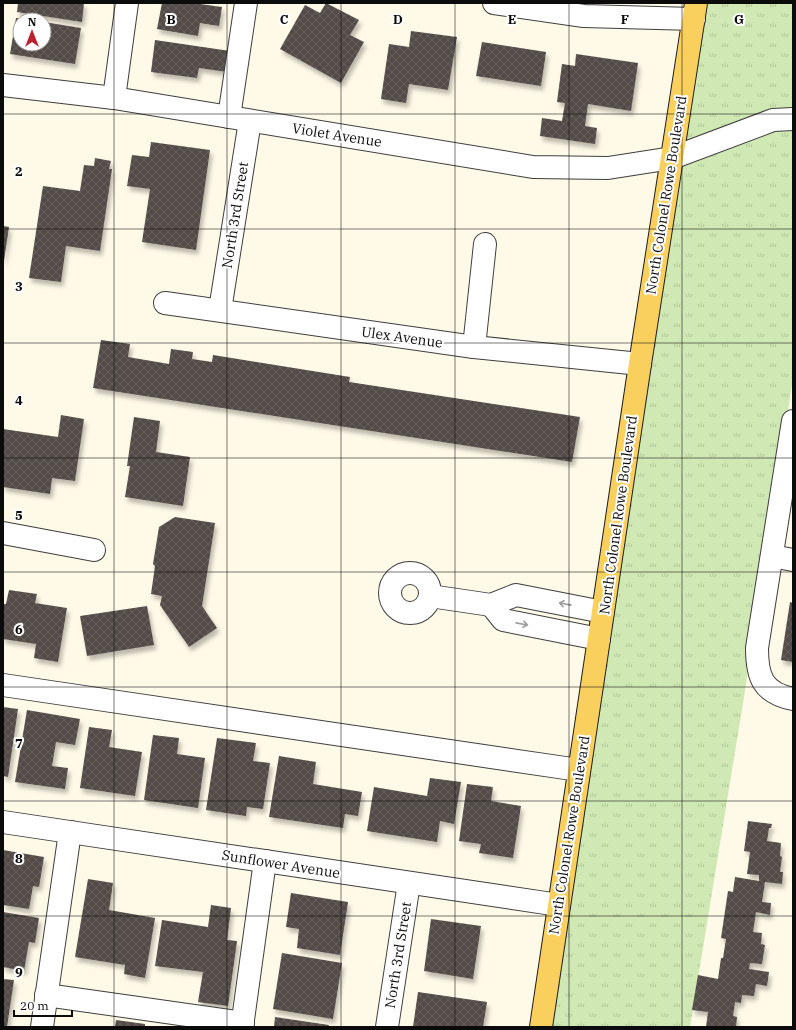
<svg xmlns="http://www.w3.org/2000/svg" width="796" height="1030" font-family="'IBM Plex Serif',serif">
	<defs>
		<pattern id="grass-tufts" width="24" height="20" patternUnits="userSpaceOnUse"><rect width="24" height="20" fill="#d0e8b3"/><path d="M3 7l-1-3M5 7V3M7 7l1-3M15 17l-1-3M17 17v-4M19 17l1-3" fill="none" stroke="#b1c699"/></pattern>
		<pattern id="building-cross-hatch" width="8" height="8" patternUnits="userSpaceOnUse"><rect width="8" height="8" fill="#534b47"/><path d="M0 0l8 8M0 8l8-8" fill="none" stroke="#67605d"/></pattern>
		<filter id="shadow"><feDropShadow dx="2.5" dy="4.5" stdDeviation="2" flood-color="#0004"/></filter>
	</defs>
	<rect width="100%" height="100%" fill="#fffae8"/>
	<polygon fill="url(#grass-tufts)" points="701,3 793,3 793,378 744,697 690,1027 542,1027"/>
	<g fill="url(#building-cross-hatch)" filter="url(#shadow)">
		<polygon points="18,3 84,3 82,22 17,12"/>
		<polygon points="162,3 193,3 222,7 219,26 200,23 198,36 157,29"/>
		<polygon points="326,3 359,20 350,35 364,42 341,83 280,49 305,5 320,13"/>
		<polygon points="16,18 26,19 20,20 20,44 44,44 44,22 81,28 75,64 10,54"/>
		<polygon points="411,31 457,37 448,90 409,84 406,103 381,99 389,44 409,47"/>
		<polygon points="155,40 230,51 227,72 199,68 197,78 151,72"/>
		<polygon points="482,42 546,52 541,86 476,76"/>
		<polygon points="576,54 638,63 631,111 588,104 585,126 597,128 595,144 540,136 542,118 562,121 565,103 557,102 562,64 575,66"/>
		<polygon points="151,142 210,150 196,250 142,242 150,189 127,186 132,155 149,157"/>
		<polygon points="95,158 111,161 109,169 112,169 100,251 66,246 61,282 29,278 43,186 80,191 84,165 94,166"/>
		<polygon points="3,226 9,227 4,261 3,261"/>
		<polygon points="101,340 130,344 128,357 169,364 171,349 193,352 192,359 212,362 213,355 350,377 349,382 580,417 572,462 93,388"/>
		<polygon points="61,415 84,419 75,481 52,478 50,494 3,487 3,429 58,437"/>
		<polygon points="134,417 160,421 156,452 190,457 183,506 125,497 130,466 127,466"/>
		<polygon points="175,517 215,523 202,606 217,628 189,647 160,605 162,596 151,594 155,566 153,564 159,527"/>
		<polygon points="9,590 37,594 35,603 67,608 58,662 34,658 36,644 3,639 3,604 6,604"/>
		<polygon points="790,602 793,603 793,662 781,660"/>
		<polygon points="147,606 154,645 87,656 80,616"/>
		<polygon points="3,707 18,709 8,777 3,776"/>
		<polygon points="27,710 80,719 75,745 56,742 52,766 68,768 65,789 15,782"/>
		<polygon points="89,727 112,730 109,747 142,752 135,796 80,788"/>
		<polygon points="153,735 179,738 177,754 205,758 198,808 144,800"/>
		<polygon points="217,738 256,743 253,761 270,763 263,809 247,807 246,816 206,810"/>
		<polygon points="279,756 316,762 313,784 362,792 358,816 345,814 343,828 269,817"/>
		<polygon points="430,778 461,782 454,824 440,821 437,842 367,831 374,787 427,796"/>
		<polygon points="467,784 493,787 491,801 521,806 513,858 479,853 481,844 459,841"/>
		<polygon points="748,821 772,824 771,828 769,828 767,841 781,843 780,856 782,857 780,872 783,872 782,884 765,882 762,902 771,903 770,915 756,912 753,932 762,933 761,944 765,945 762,964 750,963 749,969 769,972 767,986 756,984 754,996 742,995 741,1003 735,1002 733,1016 737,1017 736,1027 706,1027 708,1012 692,1010 698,975 718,979 721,958 723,958 726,939 721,938 728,891 733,892 735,877 759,881 759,875 747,874 750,852 744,851"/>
		<polygon points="3,850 44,857 39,887 33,886 29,909 3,905"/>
		<polygon points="88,879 113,883 109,910 155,918 145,978 124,974 125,965 75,957"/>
		<polygon points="291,893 348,902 340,955 297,948 299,929 286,927"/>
		<polygon points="211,905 231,908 227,940 237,941 228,1006 198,1002 203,972 155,966 162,920 208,927"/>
		<polygon points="3,912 39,918 35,943 29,942 24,971 3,967"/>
		<polygon points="431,919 481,926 473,979 424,971"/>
		<polygon points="282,953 342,963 333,1019 273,1009"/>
		<polygon points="3,979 14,980 7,1027 3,1027"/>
		<polygon points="418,992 487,1002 483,1027 413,1027"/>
		<polygon points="275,1017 329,1025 328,1027 274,1027"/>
		<polygon points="116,1020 145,1024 145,1027 115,1027"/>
	</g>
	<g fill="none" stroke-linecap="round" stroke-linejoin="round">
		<defs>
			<g id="minor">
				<polyline points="494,3 584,16 694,19"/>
				<polyline points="3,85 114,98 533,167 608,168 672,158 773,120 793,119"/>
				<polyline points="114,98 127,3"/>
				<polyline points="229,117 246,3"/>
				<polyline points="165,303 474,347 640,364"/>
				<polyline points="220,310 250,121"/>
				<polyline points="474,347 485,244"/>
				<path d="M 793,421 L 757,648 C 757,676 762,693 793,699"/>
				<polyline points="3,533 94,550"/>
				<polyline points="772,556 793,560"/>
				<circle cx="410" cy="593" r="20"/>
				<polyline points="430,596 491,605 516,595 603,612"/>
				<polyline points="491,605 503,620 599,639"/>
				<polyline points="3,685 579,770"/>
				<polyline points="3,822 559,905"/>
				<polyline points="46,995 243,1023"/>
				<polyline points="42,1027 70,832"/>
				<polyline points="242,1027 265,861"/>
				<polyline points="387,1027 409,883"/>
			</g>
			<polyline id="major" points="541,1027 640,364 696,3"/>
		</defs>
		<use href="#minor" stroke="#3e3e3e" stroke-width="24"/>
		<use href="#major" stroke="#1c1c1c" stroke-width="24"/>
		<use href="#minor" stroke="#fff" stroke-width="22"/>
		<use href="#major" stroke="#f9d05e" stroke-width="22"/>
	</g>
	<defs><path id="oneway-shaft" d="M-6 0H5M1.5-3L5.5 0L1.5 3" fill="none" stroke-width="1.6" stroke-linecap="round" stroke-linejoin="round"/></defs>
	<g stroke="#9d9d9d">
		<use href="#oneway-shaft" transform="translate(565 604) rotate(-169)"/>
		<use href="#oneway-shaft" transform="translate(522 624) rotate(11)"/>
	</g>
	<path fill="none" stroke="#0b0b0b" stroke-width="1" stroke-opacity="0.55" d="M 114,3 L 114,1027M 227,3 L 227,1027M 341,3 L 341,1027M 455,3 L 455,1027M 569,3 L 569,1027M 682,3 L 682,1027M 3,114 L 793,114M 3,229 L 793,229M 3,343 L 793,343M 3,458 L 793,458M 3,572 L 793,572M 3,687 L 793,687M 3,801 L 793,801M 3,916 L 793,916"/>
	<g text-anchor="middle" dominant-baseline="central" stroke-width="4" stroke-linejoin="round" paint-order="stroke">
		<g font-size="14" fill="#0b0b0b" stroke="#fff">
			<text transform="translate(337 135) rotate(9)">Violet Avenue</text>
			<text transform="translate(666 195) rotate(-81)">North Colonel Rowe Boulevard</text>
			<text transform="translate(235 215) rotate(-81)">North 3rd Street</text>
			<text transform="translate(402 337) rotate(8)">Ulex Avenue</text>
			<text transform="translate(618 515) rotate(-82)">North Colonel Rowe Boulevard</text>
			<text transform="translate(569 835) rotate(-81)">North Colonel Rowe Boulevard</text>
			<text transform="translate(281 864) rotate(9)">Sunflower Avenue</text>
			<text transform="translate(398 955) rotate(-81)">North 3rd Street</text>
		</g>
	</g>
	<g font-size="13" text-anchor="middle" font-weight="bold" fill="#0b0b0b" stroke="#fff" stroke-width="4" stroke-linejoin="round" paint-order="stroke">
		<text x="171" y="24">B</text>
		<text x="284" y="24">C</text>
		<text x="398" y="24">D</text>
		<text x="512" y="24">E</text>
		<text x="625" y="24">F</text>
		<text x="739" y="24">G</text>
		<text x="19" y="176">2</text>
		<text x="19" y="291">3</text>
		<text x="19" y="405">4</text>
		<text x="19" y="520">5</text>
		<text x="19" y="634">6</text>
		<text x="19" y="748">7</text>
		<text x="19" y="863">8</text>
		<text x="19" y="977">9</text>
	</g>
	<rect width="796" height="1030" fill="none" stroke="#0b0b0b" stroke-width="8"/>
	<g transform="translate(32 32)"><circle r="19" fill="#ffffff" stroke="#9d9d9d"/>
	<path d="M0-3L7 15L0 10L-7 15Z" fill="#ba232e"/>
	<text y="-6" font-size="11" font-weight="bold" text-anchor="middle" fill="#0b0b0b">N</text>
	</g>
	<path d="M14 1010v6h58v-6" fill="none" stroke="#0b0b0b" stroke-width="2"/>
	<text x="20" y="1010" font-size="12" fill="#0b0b0b" stroke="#ffffff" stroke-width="3" paint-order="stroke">20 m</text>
</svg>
